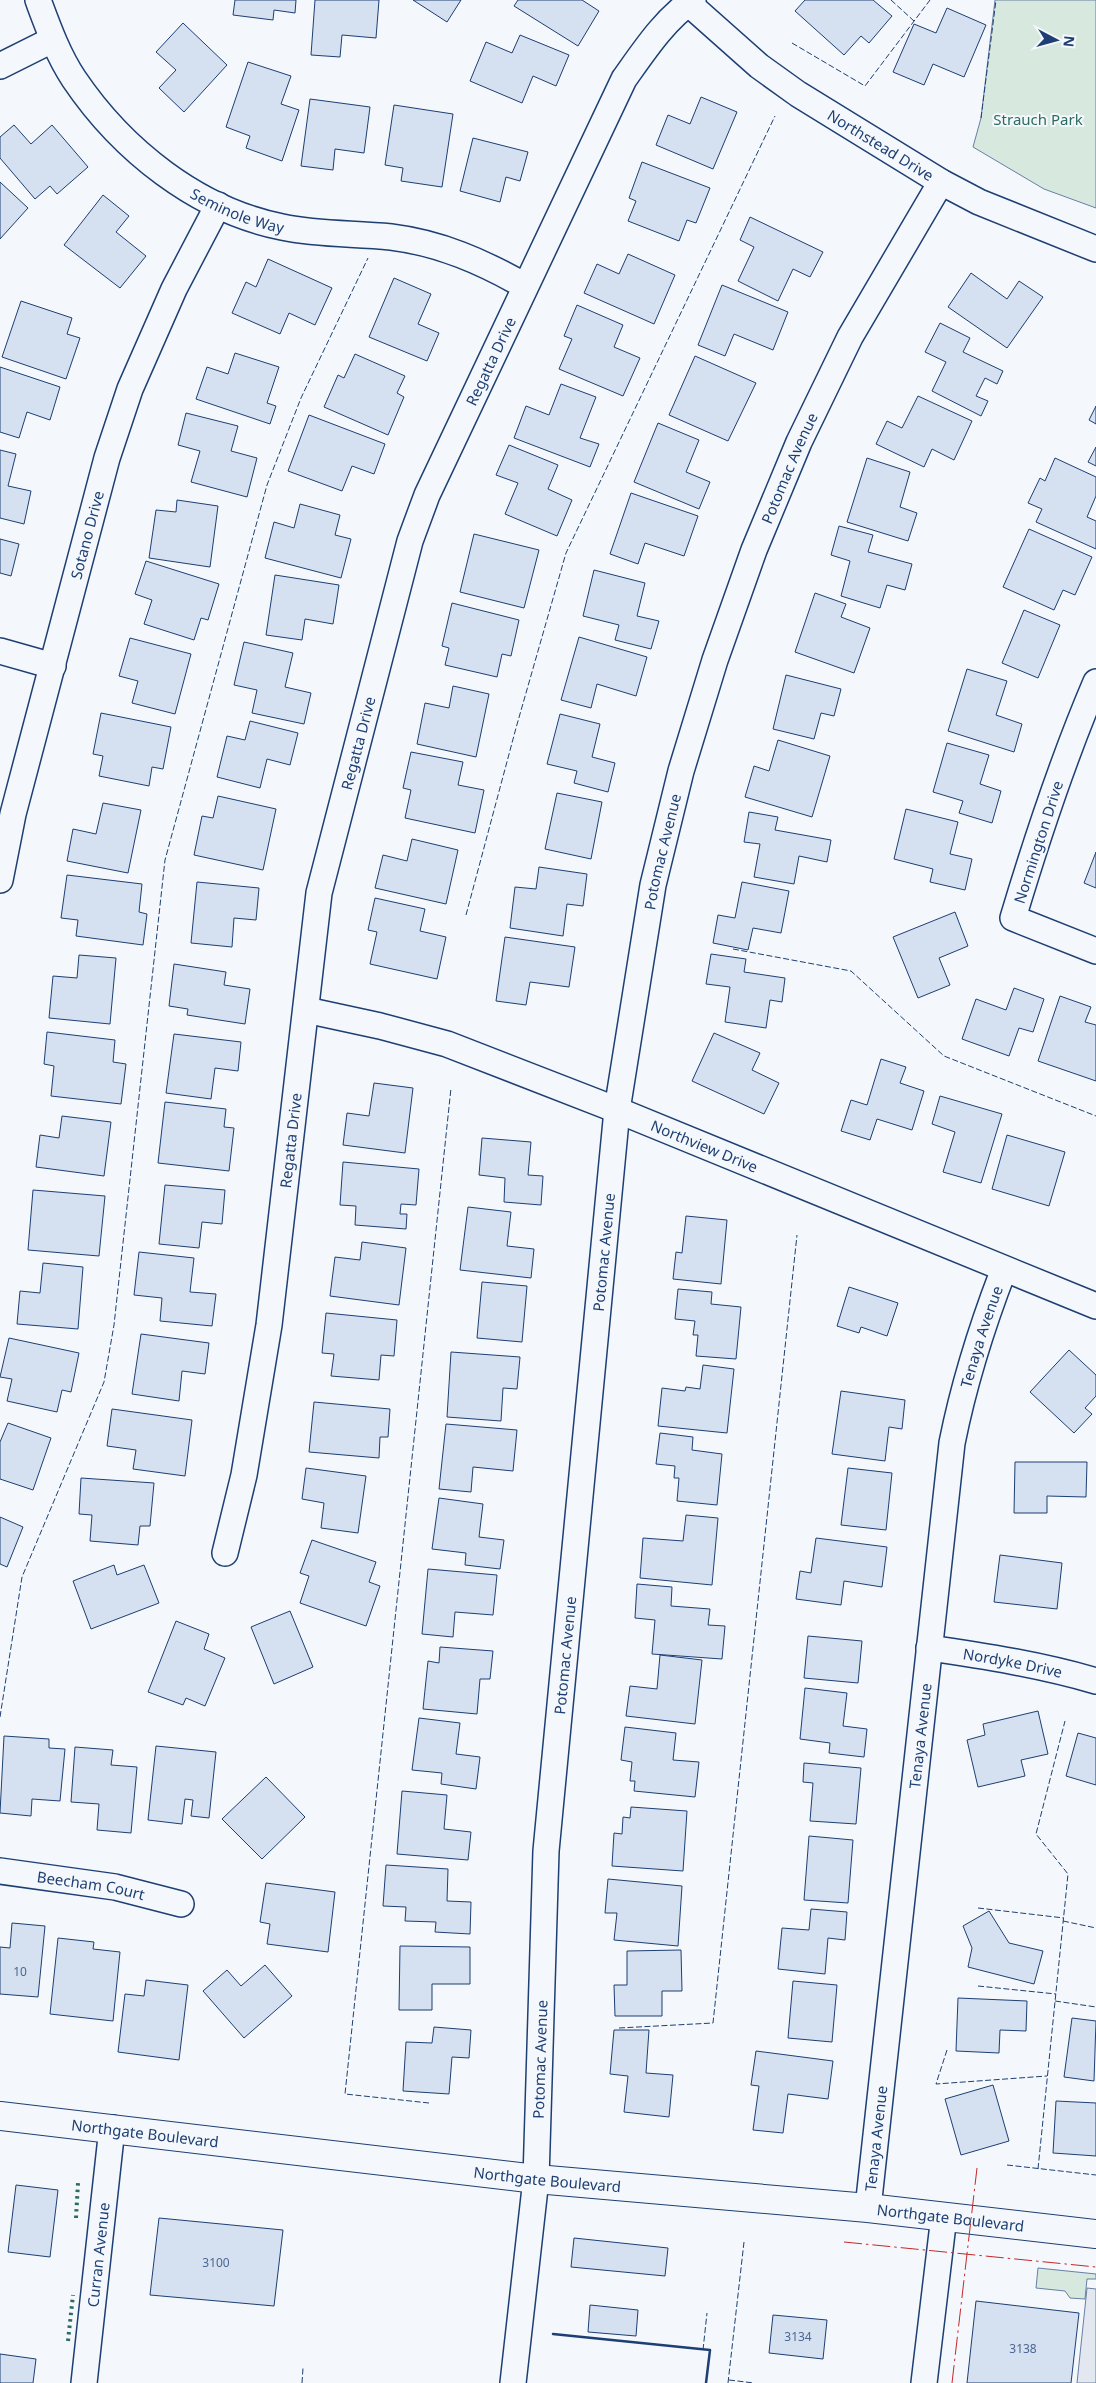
<svg xmlns="http://www.w3.org/2000/svg" width="1096" height="2383" font-family="'Noto Sans',sans-serif">
	<rect width="100%" height="100%" fill="#f4f7fb"/>
	<g fill="#d7e8df" stroke="#687fa3">
		<polygon points="995,0 1096,0 1096,208 1044,189 973,147 981,118"/>
		<polygon points="1038,2268 1096,2274 1096,2279 1087,2279 1085,2299 1070,2298 1065,2291 1036,2288"/>
	</g>
	<polygon fill="#e3e8f0" stroke="#687fa3" points="1087,2288 1096,2289 1096,2383 1077,2383"/>
	<g fill="#d5e0f0" stroke="#1d3f73">
		<polygon points="235,0 296,0 295,13 274,10 273,20 233,15"/>
		<polygon points="315,0 379,0 376,38 342,35 340,57 311,55"/>
		<polygon points="413,0 461,0 447,22"/>
		<polygon points="518,0 582,0 599,11 578,46 514,6"/>
		<polygon points="805,0 873,0 892,16 869,43 861,36 844,55 795,11"/>
		<polygon points="947,8 986,25 964,77 933,64 924,85 893,72 914,24 936,33"/>
		<polygon points="183,23 227,65 184,112 159,88 176,70 156,52"/>
		<polygon points="520,35 569,55 556,86 533,76 522,103 470,81 486,42 512,53"/>
		<polygon points="248,62 291,76 281,104 299,110 282,161 246,148 250,136 226,127"/>
		<polygon points="701,97 737,112 713,169 656,145 668,115 690,124"/>
		<polygon points="310,99 370,107 364,153 335,149 333,170 301,166"/>
		<polygon points="394,105 453,114 442,187 401,181 403,168 385,165"/>
		<polygon points="14,125 31,144 52,125 88,167 57,194 50,186 35,199 0,158 0,137"/>
		<polygon points="473,138 528,152 520,181 506,177 500,202 460,191"/>
		<polygon points="642,162 710,188 696,223 687,220 679,241 628,221 636,201 629,198"/>
		<polygon points="0,182 28,208 0,239"/>
		<polygon points="103,195 129,216 116,232 146,256 120,288 64,245"/>
		<polygon points="750,217 823,252 810,277 793,269 778,301 738,281 754,247 740,240"/>
		<polygon points="628,254 675,275 654,324 584,293 597,264 619,274"/>
		<polygon points="268,259 332,288 315,325 289,313 280,334 232,313 246,282 256,287"/>
		<polygon points="971,273 1007,299 1019,281 1043,297 1007,348 948,307"/>
		<polygon points="394,278 431,294 418,324 439,333 427,361 369,337"/>
		<polygon points="722,285 788,312 773,350 734,334 725,356 698,345"/>
		<polygon points="21,301 72,318 67,334 80,338 66,379 2,357"/>
		<polygon points="577,305 623,325 614,347 640,358 623,396 559,369 572,339 564,336"/>
		<polygon points="940,323 970,338 963,352 1003,371 997,384 985,378 976,396 988,401 981,416 932,391 946,362 925,352"/>
		<polygon points="235,353 279,367 267,403 276,406 270,424 196,399 207,367 228,374"/>
		<polygon points="355,354 405,376 397,393 404,397 388,435 324,407 338,375 344,378"/>
		<polygon points="695,356 756,383 728,441 669,415"/>
		<polygon points="0,367 60,387 50,420 27,412 19,438 0,432"/>
		<polygon points="561,384 596,397 580,438 599,444 590,467 514,438 526,406 549,415"/>
		<polygon points="918,396 972,421 954,460 932,449 924,467 876,444 887,421 902,428"/>
		<polygon points="1096,406 1096,424 1089,420"/>
		<polygon points="186,413 238,426 231,451 257,458 247,497 191,482 200,451 178,445"/>
		<polygon points="309,415 385,444 374,474 352,466 342,491 288,471"/>
		<polygon points="658,423 699,440 686,472 710,482 699,509 634,482"/>
		<polygon points="509,445 558,465 548,489 572,500 557,536 505,514 518,483 496,475"/>
		<polygon points="1096,447 1096,466 1088,462"/>
		<polygon points="0,450 16,454 8,486 31,491 24,524 0,518"/>
		<polygon points="867,458 910,472 900,507 917,513 908,541 847,522"/>
		<polygon points="1055,458 1096,477 1096,496 1087,517 1096,521 1096,549 1036,522 1042,509 1028,503 1040,478 1045,481"/>
		<polygon points="631,493 698,516 684,556 645,543 638,564 610,554"/>
		<polygon points="177,500 218,506 210,567 149,558 156,510 176,512"/>
		<polygon points="300,504 340,515 335,535 351,539 341,578 265,558 274,522 294,528"/>
		<polygon points="839,526 873,535 868,552 912,564 905,590 887,585 880,608 841,596 850,561 831,555"/>
		<polygon points="1029,529 1092,557 1075,595 1063,590 1054,610 1003,587"/>
		<polygon points="474,534 539,550 524,608 460,592"/>
		<polygon points="0,539 19,544 11,576 0,573"/>
		<polygon points="146,561 219,584 208,620 201,618 194,640 144,624 152,600 135,594"/>
		<polygon points="594,570 645,583 637,616 659,621 651,649 615,640 619,625 583,616"/>
		<polygon points="275,575 339,585 333,624 305,619 302,640 266,635"/>
		<polygon points="815,593 846,604 841,617 870,628 854,673 795,652"/>
		<polygon points="452,603 519,620 511,656 502,654 497,677 445,665 449,648 442,646"/>
		<polygon points="1024,610 1060,625 1038,678 1002,663"/>
		<polygon points="579,637 647,657 636,696 597,684 591,708 561,700"/>
		<polygon points="130,638 191,654 175,714 132,703 138,681 119,676"/>
		<polygon points="244,642 293,653 285,687 311,693 304,724 252,713 257,690 234,685"/>
		<polygon points="967,669 1007,681 996,715 1022,724 1014,752 948,731"/>
		<polygon points="786,675 841,689 834,716 821,713 814,739 773,729"/>
		<polygon points="453,686 489,694 476,757 417,744 425,703 449,708"/>
		<polygon points="101,713 171,727 163,769 152,767 149,786 99,776 103,756 93,754"/>
		<polygon points="560,714 600,724 592,757 615,763 608,792 574,783 577,771 547,764"/>
		<polygon points="250,721 298,733 290,765 267,759 260,788 217,777 227,736 245,740"/>
		<polygon points="778,740 830,756 812,817 745,797 754,766 769,771"/>
		<polygon points="947,743 989,755 980,784 1001,791 992,823 959,813 963,801 933,792"/>
		<polygon points="411,752 463,762 458,785 484,790 475,833 405,818 411,790 403,788"/>
		<polygon points="557,793 602,802 591,859 545,849"/>
		<polygon points="218,796 276,809 263,870 194,855 202,816 213,818"/>
		<polygon points="103,803 141,810 128,873 67,861 73,829 96,834"/>
		<polygon points="906,809 958,822 950,854 972,859 965,890 930,882 933,869 894,859"/>
		<polygon points="749,812 778,817 775,830 831,840 827,862 799,856 794,884 754,877 760,844 744,842"/>
		<polygon points="412,839 458,850 446,904 375,888 383,855 407,861"/>
		<polygon points="1096,852 1096,888 1084,883"/>
		<polygon points="539,867 587,874 583,906 567,904 563,936 510,928 515,887 536,889"/>
		<polygon points="67,875 142,884 139,912 147,914 143,945 76,936 78,920 61,918"/>
		<polygon points="197,882 259,888 256,920 234,918 232,947 191,943"/>
		<polygon points="742,882 789,891 781,933 753,928 748,950 713,943 718,915 735,918"/>
		<polygon points="375,898 425,909 420,931 446,937 437,979 370,964 377,932 368,930"/>
		<polygon points="955,912 968,946 939,958 950,985 918,998 893,937"/>
		<polygon points="505,937 575,947 569,987 530,982 526,1005 496,1001"/>
		<polygon points="711,954 746,959 744,972 785,978 782,1002 770,1000 766,1028 725,1022 730,987 706,984"/>
		<polygon points="79,955 116,958 110,1024 49,1018 53,976 77,978"/>
		<polygon points="174,964 226,972 224,985 250,989 245,1024 187,1015 188,1009 169,1006"/>
		<polygon points="1014,988 1044,999 1033,1032 1019,1028 1009,1056 962,1039 976,999 1006,1010"/>
		<polygon points="1060,996 1091,1007 1085,1022 1096,1025 1096,1081 1038,1061"/>
		<polygon points="47,1032 115,1040 113,1062 126,1064 121,1104 51,1096 54,1066 44,1064"/>
		<polygon points="714,1033 760,1053 752,1070 779,1083 764,1114 692,1081"/>
		<polygon points="174,1034 241,1042 238,1071 215,1068 211,1099 166,1093"/>
		<polygon points="881,1059 906,1067 900,1083 924,1091 912,1130 877,1119 870,1140 841,1131 851,1100 867,1105"/>
		<polygon points="374,1083 413,1088 405,1153 343,1145 347,1113 369,1116"/>
		<polygon points="940,1096 1002,1114 981,1183 943,1172 955,1132 932,1124"/>
		<polygon points="165,1102 226,1109 224,1127 234,1128 229,1171 158,1163"/>
		<polygon points="62,1116 111,1122 104,1176 36,1167 40,1135 59,1138"/>
		<polygon points="1007,1135 1065,1152 1049,1206 992,1189"/>
		<polygon points="482,1138 531,1142 528,1175 543,1176 541,1205 504,1202 505,1178 479,1175"/>
		<polygon points="343,1162 419,1169 416,1205 401,1204 400,1214 407,1214 406,1229 355,1225 356,1206 340,1205"/>
		<polygon points="165,1185 225,1190 222,1224 202,1222 199,1248 159,1244"/>
		<polygon points="33,1190 105,1196 99,1256 28,1250"/>
		<polygon points="468,1207 511,1212 507,1246 534,1249 531,1278 460,1270"/>
		<polygon points="686,1216 727,1220 721,1284 673,1279 676,1252 682,1253"/>
		<polygon points="362,1242 406,1248 399,1305 330,1296 335,1257 360,1260"/>
		<polygon points="139,1252 194,1258 190,1292 216,1294 212,1326 160,1321 162,1298 134,1295"/>
		<polygon points="43,1263 83,1267 78,1329 17,1324 20,1291 40,1293"/>
		<polygon points="482,1282 527,1286 522,1342 477,1338"/>
		<polygon points="849,1287 898,1303 887,1336 861,1327 859,1333 837,1326"/>
		<polygon points="678,1289 712,1292 711,1304 741,1307 736,1359 696,1356 698,1335 693,1335 695,1321 675,1319"/>
		<polygon points="326,1313 397,1320 394,1356 381,1355 379,1380 331,1376 334,1354 322,1353"/>
		<polygon points="141,1334 209,1343 205,1374 182,1371 179,1401 132,1394"/>
		<polygon points="9,1338 79,1353 71,1392 62,1390 57,1412 7,1401 12,1379 0,1377"/>
		<polygon points="1069,1350 1096,1375 1096,1396 1085,1408 1092,1414 1074,1433 1030,1392"/>
		<polygon points="451,1352 520,1357 517,1389 503,1388 501,1421 447,1417"/>
		<polygon points="703,1365 734,1369 727,1433 658,1426 662,1388 685,1391 686,1387 700,1389"/>
		<polygon points="841,1391 905,1400 902,1429 889,1427 885,1461 832,1454"/>
		<polygon points="314,1402 390,1409 388,1437 380,1437 379,1458 309,1452"/>
		<polygon points="112,1409 192,1420 185,1476 133,1469 136,1450 107,1446"/>
		<polygon points="8,1423 51,1438 33,1490 0,1479 0,1442"/>
		<polygon points="446,1424 517,1430 513,1471 473,1467 471,1492 439,1489"/>
		<polygon points="660,1433 693,1437 692,1450 722,1454 717,1505 677,1501 679,1478 674,1478 675,1466 656,1464"/>
		<polygon points="1015,1462 1087,1462 1086,1497 1047,1496 1047,1513 1014,1513"/>
		<polygon points="306,1468 366,1476 358,1533 321,1528 324,1503 302,1499"/>
		<polygon points="848,1468 892,1473 886,1530 841,1525"/>
		<polygon points="81,1478 154,1483 150,1526 140,1526 138,1545 90,1541 92,1515 79,1514"/>
		<polygon points="439,1498 483,1504 479,1537 504,1540 500,1569 465,1565 466,1553 432,1549"/>
		<polygon points="686,1515 718,1518 712,1585 640,1578 643,1538 683,1541"/>
		<polygon points="0,1517 23,1527 7,1567 0,1564"/>
		<polygon points="816,1538 887,1547 882,1587 844,1581 841,1605 796,1599 800,1571 811,1573"/>
		<polygon points="312,1540 376,1562 369,1582 380,1586 366,1626 300,1603 309,1576 300,1573"/>
		<polygon points="1000,1555 1062,1563 1057,1609 994,1602"/>
		<polygon points="114,1565 117,1575 144,1565 159,1603 91,1629 73,1581"/>
		<polygon points="428,1569 497,1575 493,1615 455,1612 453,1637 422,1634"/>
		<polygon points="637,1584 672,1587 671,1606 710,1609 708,1625 725,1626 722,1659 652,1654 655,1620 635,1618"/>
		<polygon points="290,1611 313,1667 274,1684 251,1627"/>
		<polygon points="176,1621 209,1634 204,1649 225,1658 205,1706 186,1698 183,1705 148,1692"/>
		<polygon points="808,1636 862,1641 858,1683 804,1678"/>
		<polygon points="440,1647 493,1651 490,1679 480,1679 477,1714 423,1709 428,1661 439,1663"/>
		<polygon points="660,1655 702,1660 695,1724 626,1716 630,1686 657,1689"/>
		<polygon points="805,1688 847,1693 843,1726 867,1729 864,1757 829,1753 830,1743 800,1739"/>
		<polygon points="1038,1711 1048,1754 1021,1760 1025,1776 978,1787 967,1740 985,1735 983,1724"/>
		<polygon points="419,1718 460,1723 456,1754 480,1757 476,1789 441,1784 442,1773 412,1770"/>
		<polygon points="625,1727 676,1733 673,1760 699,1762 695,1797 634,1791 635,1781 630,1781 632,1762 621,1760"/>
		<polygon points="1078,1733 1096,1738 1096,1785 1066,1776"/>
		<polygon points="4,1736 49,1739 49,1748 65,1749 60,1801 32,1799 31,1816 0,1813"/>
		<polygon points="156,1746 216,1752 209,1818 191,1816 193,1800 185,1799 182,1824 148,1820"/>
		<polygon points="75,1747 113,1750 111,1765 137,1767 131,1833 97,1830 99,1804 71,1802"/>
		<polygon points="804,1763 861,1768 856,1824 810,1821 813,1783 803,1782"/>
		<polygon points="266,1777 305,1817 262,1859 222,1819"/>
		<polygon points="402,1791 447,1795 444,1829 471,1832 468,1860 397,1854"/>
		<polygon points="631,1807 687,1811 683,1871 612,1866 614,1833 622,1834 623,1817 630,1818"/>
		<polygon points="809,1836 853,1840 848,1903 804,1900"/>
		<polygon points="386,1865 448,1869 447,1901 471,1902 470,1934 435,1932 436,1922 405,1921 406,1907 383,1906"/>
		<polygon points="608,1879 682,1886 678,1946 614,1940 617,1913 605,1913"/>
		<polygon points="266,1883 335,1892 328,1952 267,1944 270,1924 260,1922"/>
		<polygon points="811,1909 847,1912 845,1940 828,1938 825,1974 778,1969 782,1928 809,1930"/>
		<polygon points="989,1911 1009,1943 1043,1951 1034,1984 968,1967 972,1948 963,1926"/>
		<polygon points="12,1923 45,1926 38,1997 0,1994 0,1947 10,1948"/>
		<polygon points="58,1938 94,1942 93,1949 120,1952 113,2021 50,2014"/>
		<polygon points="400,1946 470,1947 470,1984 432,1984 432,2010 399,2010"/>
		<polygon points="681,1950 682,1991 662,1991 662,2016 615,2016 614,1985 627,1985 627,1951"/>
		<polygon points="265,1965 292,1996 244,2038 203,1991 227,1970 241,1986"/>
		<polygon points="146,1980 188,1985 179,2060 118,2052 125,1994 144,1996"/>
		<polygon points="793,1981 837,1985 832,2042 788,2038"/>
		<polygon points="958,1998 1027,2001 1026,2031 1000,2030 999,2053 956,2051"/>
		<polygon points="1072,2018 1096,2021 1094,2081 1064,2077"/>
		<polygon points="434,2027 471,2030 469,2058 452,2057 449,2094 403,2091 406,2042 432,2043"/>
		<polygon points="614,2030 649,2030 646,2073 673,2075 669,2117 624,2112 628,2076 610,2074"/>
		<polygon points="756,2051 833,2061 828,2099 788,2094 783,2133 753,2130 759,2086 751,2085"/>
		<polygon points="993,2085 1009,2141 961,2155 945,2099"/>
		<polygon points="1056,2101 1096,2103 1096,2156 1053,2153"/>
		<polygon points="16,2185 58,2190 50,2257 8,2252"/>
		<polygon points="159,2218 283,2230 274,2306 150,2295"/>
		<polygon points="574,2238 668,2248 665,2276 571,2267"/>
		<polygon points="976,2301 1079,2313 1071,2383 967,2383"/>
		<polygon points="590,2305 638,2310 636,2336 588,2332"/>
		<polygon points="773,2315 827,2320 823,2359 769,2353"/>
		<polygon points="0,2354 36,2359 33,2383 0,2383"/>
	</g>
	<g fill="none" stroke-linecap="round" stroke-linejoin="round">
		<defs>
			<g id="minor">
				<path id="s1" d="M 38,0 C 48,27 58,55 74,79 C 122,150 197,210 282,227 C 320,235 354,233 391,237 C 440,243 483,262 525,286"/>
				<path id="s2" d="M 688,3 L 759,66 L 798,94 L 941,182 L 979,202 L 1096,249"/>
				<polyline points="0,66 52,40"/>
				<polyline points="0,651 53,666"/>
				<path d="M 1096,682 C 1063,759 1037,838 1013,918 L 1096,951"/>
				<path id="s3" d="M 0,880 L 13,814 L 107,458 L 130,389 L 174,289 L 218,205"/>
				<path id="s4" d="M 306,1010 L 380,1026 L 447,1044 L 617,1110 L 1096,1306"/>
				<path id="s5" d="M 225,1553 L 244,1475 L 269,1325 L 319,893 L 410,541 L 427,495 L 624,79 C 644,51 664,20 693,0"/>
				<path id="s6" d="M 929,1648 C 985,1656 1041,1665 1096,1681"/>
				<path id="s7" d="M 0,1871 L 115,1887 L 181,1904"/>
				<path id="s8" d="M 868,2208 L 952,1443 C 964,1383 982,1326 1004,1269"/>
				<path id="s9" d="M 84,2383 L 112,2128"/>
				<path id="s10" d="M 513,2383 L 536,2179 L 546,1851 L 617,1110 L 653,885 L 681,771 L 715,660 L 754,550 L 799,442 L 850,337 L 941,182"/>
				<polyline points="924,2383 944,2216"/>
			</g>
			<g id="secondary">
				<path id="s11" d="M 0,2116 L 536,2179 L 868,2208 L 1096,2234"/>
			</g>
		</defs>
		<use href="#minor" stroke="#1d3f73" stroke-width="28"/>
		<use href="#secondary" stroke="#1d3f73" stroke-width="30"/>
		<use href="#minor" stroke="#f4f7fb" stroke-width="25"/>
		<use href="#secondary" stroke="#f4f7fb" stroke-width="28"/>
		<g stroke="#2c6c60" stroke-width="4" stroke-dasharray="2.5 4" stroke-linecap="butt">
			<polyline points="76,2218 78,2183"/>
			<polyline points="68,2341 73,2295"/>
		</g>
		<g stroke="#1d3f73" stroke-width="1" stroke-dasharray="6 2.5" stroke-linecap="butt">
			<polyline points="891,0 914,21"/>
			<polyline points="792,43 865,86 930,0"/>
			<polyline points="981,118 996,0"/>
			<polyline points="466,915 516,728 566,553 775,116"/>
			<polyline points="733,949 851,971 944,1056 1096,1116"/>
			<polyline points="0,1717 22,1577 104,1382 114,1325 165,860 267,485 301,398 368,258"/>
			<polyline points="978,1908 1064,1918"/>
			<polyline points="1063,1921 1096,1928"/>
			<polyline points="978,1986 1056,1994"/>
			<polyline points="1055,2001 1096,2007"/>
			<polyline points="619,2028 713,2023 797,1235"/>
			<polyline points="947,2050 936,2084 1047,2076"/>
			<polyline points="429,2103 345,2094 451,1088"/>
			<polyline points="1007,2165 1096,2175"/>
			<polyline points="1038,2169 1068,1874 1036,1834 1065,1721"/>
			<polyline points="703,2350 707,2313"/>
			<polyline points="729,2380 754,2383"/>
			<polyline points="302,2383 303,2368"/>
			<polyline points="728,2383 744,2242"/>
		</g>
		<polyline stroke="#1d3f73" stroke-width="2.5" points="553,2334 710,2350 706,2383"/>
		<g stroke="#c62828" stroke-width="1" stroke-dasharray="18 4 2.5 4" stroke-linecap="butt">
			<polyline points="844,2242 1096,2267"/>
			<polyline points="952,2383 977,2168"/>
		</g>
	</g>
	<g text-anchor="middle" dominant-baseline="central" stroke-width="4" stroke-linejoin="round" paint-order="stroke">
		<g font-size="12" fill="#4b6792">
			<text x="20" y="1971">10</text>
			<text x="216" y="2262">3100</text>
			<text x="798" y="2336">3134</text>
			<text x="1023" y="2348">3138</text>
		</g>
		<g font-size="15" fill="#2c6c60" stroke="#f4f7fb">
			<text x="1038" y="119">Strauch Park</text>
		</g>
		<g font-size="15" fill="#1d3f73" stroke="#f4f7fb">
			<text stroke="none"><textPath href="#s2" startOffset="240">Northstead Drive</textPath></text>
			<text stroke="none"><textPath href="#s1" startOffset="301">Seminole Way</textPath></text>
			<text stroke="none"><textPath href="#s5" startOffset="1228">Regatta Drive</textPath></text>
			<text stroke="none"><textPath href="#s10" startOffset="1945">Potomac Avenue</textPath></text>
			<text stroke="none"><textPath href="#s3" startOffset="356">Sotano Drive</textPath></text>
			<text stroke="none"><textPath href="#s5" startOffset="822">Regatta Drive</textPath></text>
			<text transform="translate(1038 842) rotate(-72)">Normington Drive</text>
			<text stroke="none"><textPath href="#s10" startOffset="1540">Potomac Avenue</textPath></text>
			<text stroke="none"><textPath href="#s5" startOffset="418">Regatta Drive</textPath></text>
			<text stroke="none"><textPath href="#s4" startOffset="422">Northview Drive</textPath></text>
			<text stroke="none"><textPath href="#s10" startOffset="1135">Potomac Avenue</textPath></text>
			<text stroke="none"><textPath href="#s8" startOffset="880">Tenaya Avenue</textPath></text>
			<text stroke="none"><textPath href="#s10" startOffset="730">Potomac Avenue</textPath></text>
			<text stroke="none"><textPath href="#s6" startOffset="85">Nordyke Drive</textPath></text>
			<text stroke="none"><textPath href="#s8" startOffset="475">Tenaya Avenue</textPath></text>
			<text stroke="none"><textPath href="#s7" startOffset="92">Beecham Court</textPath></text>
			<text stroke="none"><textPath href="#s10" startOffset="325">Potomac Avenue</textPath></text>
			<text stroke="none"><textPath href="#s11" startOffset="146">Northgate Boulevard</textPath></text>
			<text stroke="none"><textPath href="#s8" startOffset="70">Tenaya Avenue</textPath></text>
			<text stroke="none"><textPath href="#s11" startOffset="551">Northgate Boulevard</textPath></text>
			<text stroke="none"><textPath href="#s11" startOffset="956">Northgate Boulevard</textPath></text>
			<text stroke="none"><textPath href="#s9" startOffset="129">Curran Avenue</textPath></text>
		</g>
	</g>
	<g transform="translate(1056 40) rotate(96)" stroke="#f4f7fb" stroke-width="4" paint-order="stroke">
	<path d="M0-4L9 19L0 12L-9 19Z" fill="#1d3f73"/>
	<text y="-8" font-size="14" font-weight="bold" text-anchor="middle" fill="#1d3f73">N</text>
	</g>
</svg>
